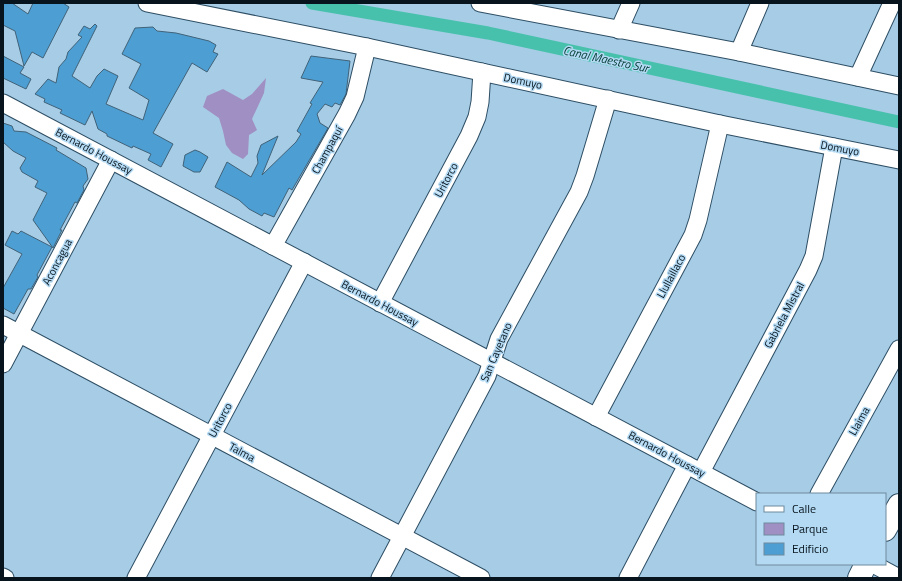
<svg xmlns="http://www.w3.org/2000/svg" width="902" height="581" font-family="'Titillium Web',sans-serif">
	<rect width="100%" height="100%" fill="#a7cce6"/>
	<polygon fill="#a08fc2" points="266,78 264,93 252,119 257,130 249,135 248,154 243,159 232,153 226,145 223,131 219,118 203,107 207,96 223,89 243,100 252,94"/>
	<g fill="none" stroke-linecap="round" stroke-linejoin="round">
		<polyline stroke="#48c1ac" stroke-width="13" points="312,3 488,33 899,122"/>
	</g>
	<g fill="#4d9fd3" stroke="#406279">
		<polygon points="3,3 12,3 28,14 33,3 63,3 69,7 43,58 32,52 24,66 15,31 3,25"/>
		<polygon points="95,24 97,26 72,76 90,88 97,76 104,69 118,76 106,104 143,120 149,100 129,88 141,64 122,54 135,28 153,27 157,31 176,33 209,41 216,45 213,52 218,54 207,72 192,63 153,133 173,144 161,167 148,160 151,154 133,146 132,148 107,136 107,134 98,129 92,111 85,125 60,113 62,110 44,102 45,99 35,94 48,79 56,83 59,67 66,59 68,52 82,37 78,35 84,26 90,29"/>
		<polygon points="3,56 24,67 20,73 31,79 26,89 3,78"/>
		<polygon points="311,56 350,61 346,94 340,105 335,103 332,107 325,104 317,114 320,123 328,128 292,190 289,188 274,217 264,213 262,216 249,209 239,200 215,187 227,162 251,177 258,163 257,156 261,145 278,136 262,175 296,142 301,134 297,131 312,104 310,103 323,82 301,78"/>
		<polygon points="3,123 12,126 14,131 26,132 57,148 56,150 86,168 88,179 83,186 84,190 77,203 75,202 60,230 62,230 53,248 33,220 47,193 35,187 38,181 22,172 20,168 26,158 13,151 3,142"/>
		<polygon points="195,150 200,152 208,157 200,172 194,172 183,166 185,155"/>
		<polygon points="12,231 18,234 21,231 52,247 37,275 38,277 31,289 28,289 14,314 3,308 3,288 22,254 5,245"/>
	</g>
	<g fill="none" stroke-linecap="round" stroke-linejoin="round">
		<defs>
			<g id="minor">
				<polyline points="147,3 367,47 720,124 899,160"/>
				<polyline points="480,3 739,52 899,86"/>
				<polyline points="619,30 631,3"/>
				<polyline points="739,52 760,3"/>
				<polyline points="858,77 892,3"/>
				<polyline points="3,103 757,502"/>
				<polyline points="273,246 347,114 355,97 367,47"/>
				<polyline points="380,303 469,136 477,117 480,102 482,72"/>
				<polyline points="3,325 481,578"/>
				<polyline points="3,364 111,160"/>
				<polyline points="596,417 693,235 698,220 720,124"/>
				<polyline points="701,472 808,270 814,256 834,147"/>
				<polyline points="819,494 899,349"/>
				<polyline points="873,564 899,578"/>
				<polyline points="3,577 5,578"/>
				<polyline points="136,578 304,262"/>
				<polyline points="380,578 487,376 499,339 579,192 585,176 608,99"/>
				<polyline points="628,578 687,465"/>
			</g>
			<g id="major">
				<polyline points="885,530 899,505"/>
				<polyline points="859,578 866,564"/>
			</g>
		</defs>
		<use href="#minor" stroke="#2d4e64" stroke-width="19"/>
		<use href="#major" stroke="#2d4e64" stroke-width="24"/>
		<use href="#minor" stroke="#fff" stroke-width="17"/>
		<use href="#major" stroke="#fff" stroke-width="22"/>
	</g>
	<g text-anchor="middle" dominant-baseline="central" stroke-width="3" stroke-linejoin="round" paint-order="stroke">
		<g font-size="11" fill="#07141d" stroke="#b3d9f3">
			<text transform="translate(523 81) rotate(12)">Domuyo</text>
			<text transform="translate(840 148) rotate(11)">Domuyo</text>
			<text transform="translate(327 150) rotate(-61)">Champaquí</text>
			<text transform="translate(94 151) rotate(28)">Bernardo Houssay</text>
			<text transform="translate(446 180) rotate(-62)">Uritorco</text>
			<text transform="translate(57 262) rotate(-62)">Aconcagua</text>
			<text transform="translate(671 276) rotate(-62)">Llullaillaco</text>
			<text transform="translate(380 303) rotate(28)">Bernardo Houssay</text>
			<text transform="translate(784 315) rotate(-62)">Gabriela Mistral</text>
			<text transform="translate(496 352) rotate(-67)">San Cayetano</text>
			<text transform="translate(220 420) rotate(-62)">Uritorco</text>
			<text transform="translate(859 421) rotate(-61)">Llaima</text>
			<text transform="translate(242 452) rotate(28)">Talma</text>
			<text transform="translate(667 454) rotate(28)">Bernardo Houssay</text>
		</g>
		<g font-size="12" font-style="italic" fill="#013a32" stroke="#b3d9f3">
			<text transform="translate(606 59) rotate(12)">Canal Maestro Sur</text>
		</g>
	</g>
	<rect width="902" height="581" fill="none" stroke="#07141d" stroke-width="8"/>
	<rect x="756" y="493" width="130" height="72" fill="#b3d9f3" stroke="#6e8a9d"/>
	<rect x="764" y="506" width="20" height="6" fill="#ffffff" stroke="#6e8a9d"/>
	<text x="792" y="513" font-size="12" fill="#07141d">Calle</text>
	<rect x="764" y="523" width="20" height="12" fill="#a08fc2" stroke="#6e8a9d"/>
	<text x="792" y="533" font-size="12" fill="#07141d">Parque</text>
	<rect x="764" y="543" width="20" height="12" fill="#4d9fd3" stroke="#6e8a9d"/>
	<text x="792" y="553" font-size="12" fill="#07141d">Edificio</text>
</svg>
